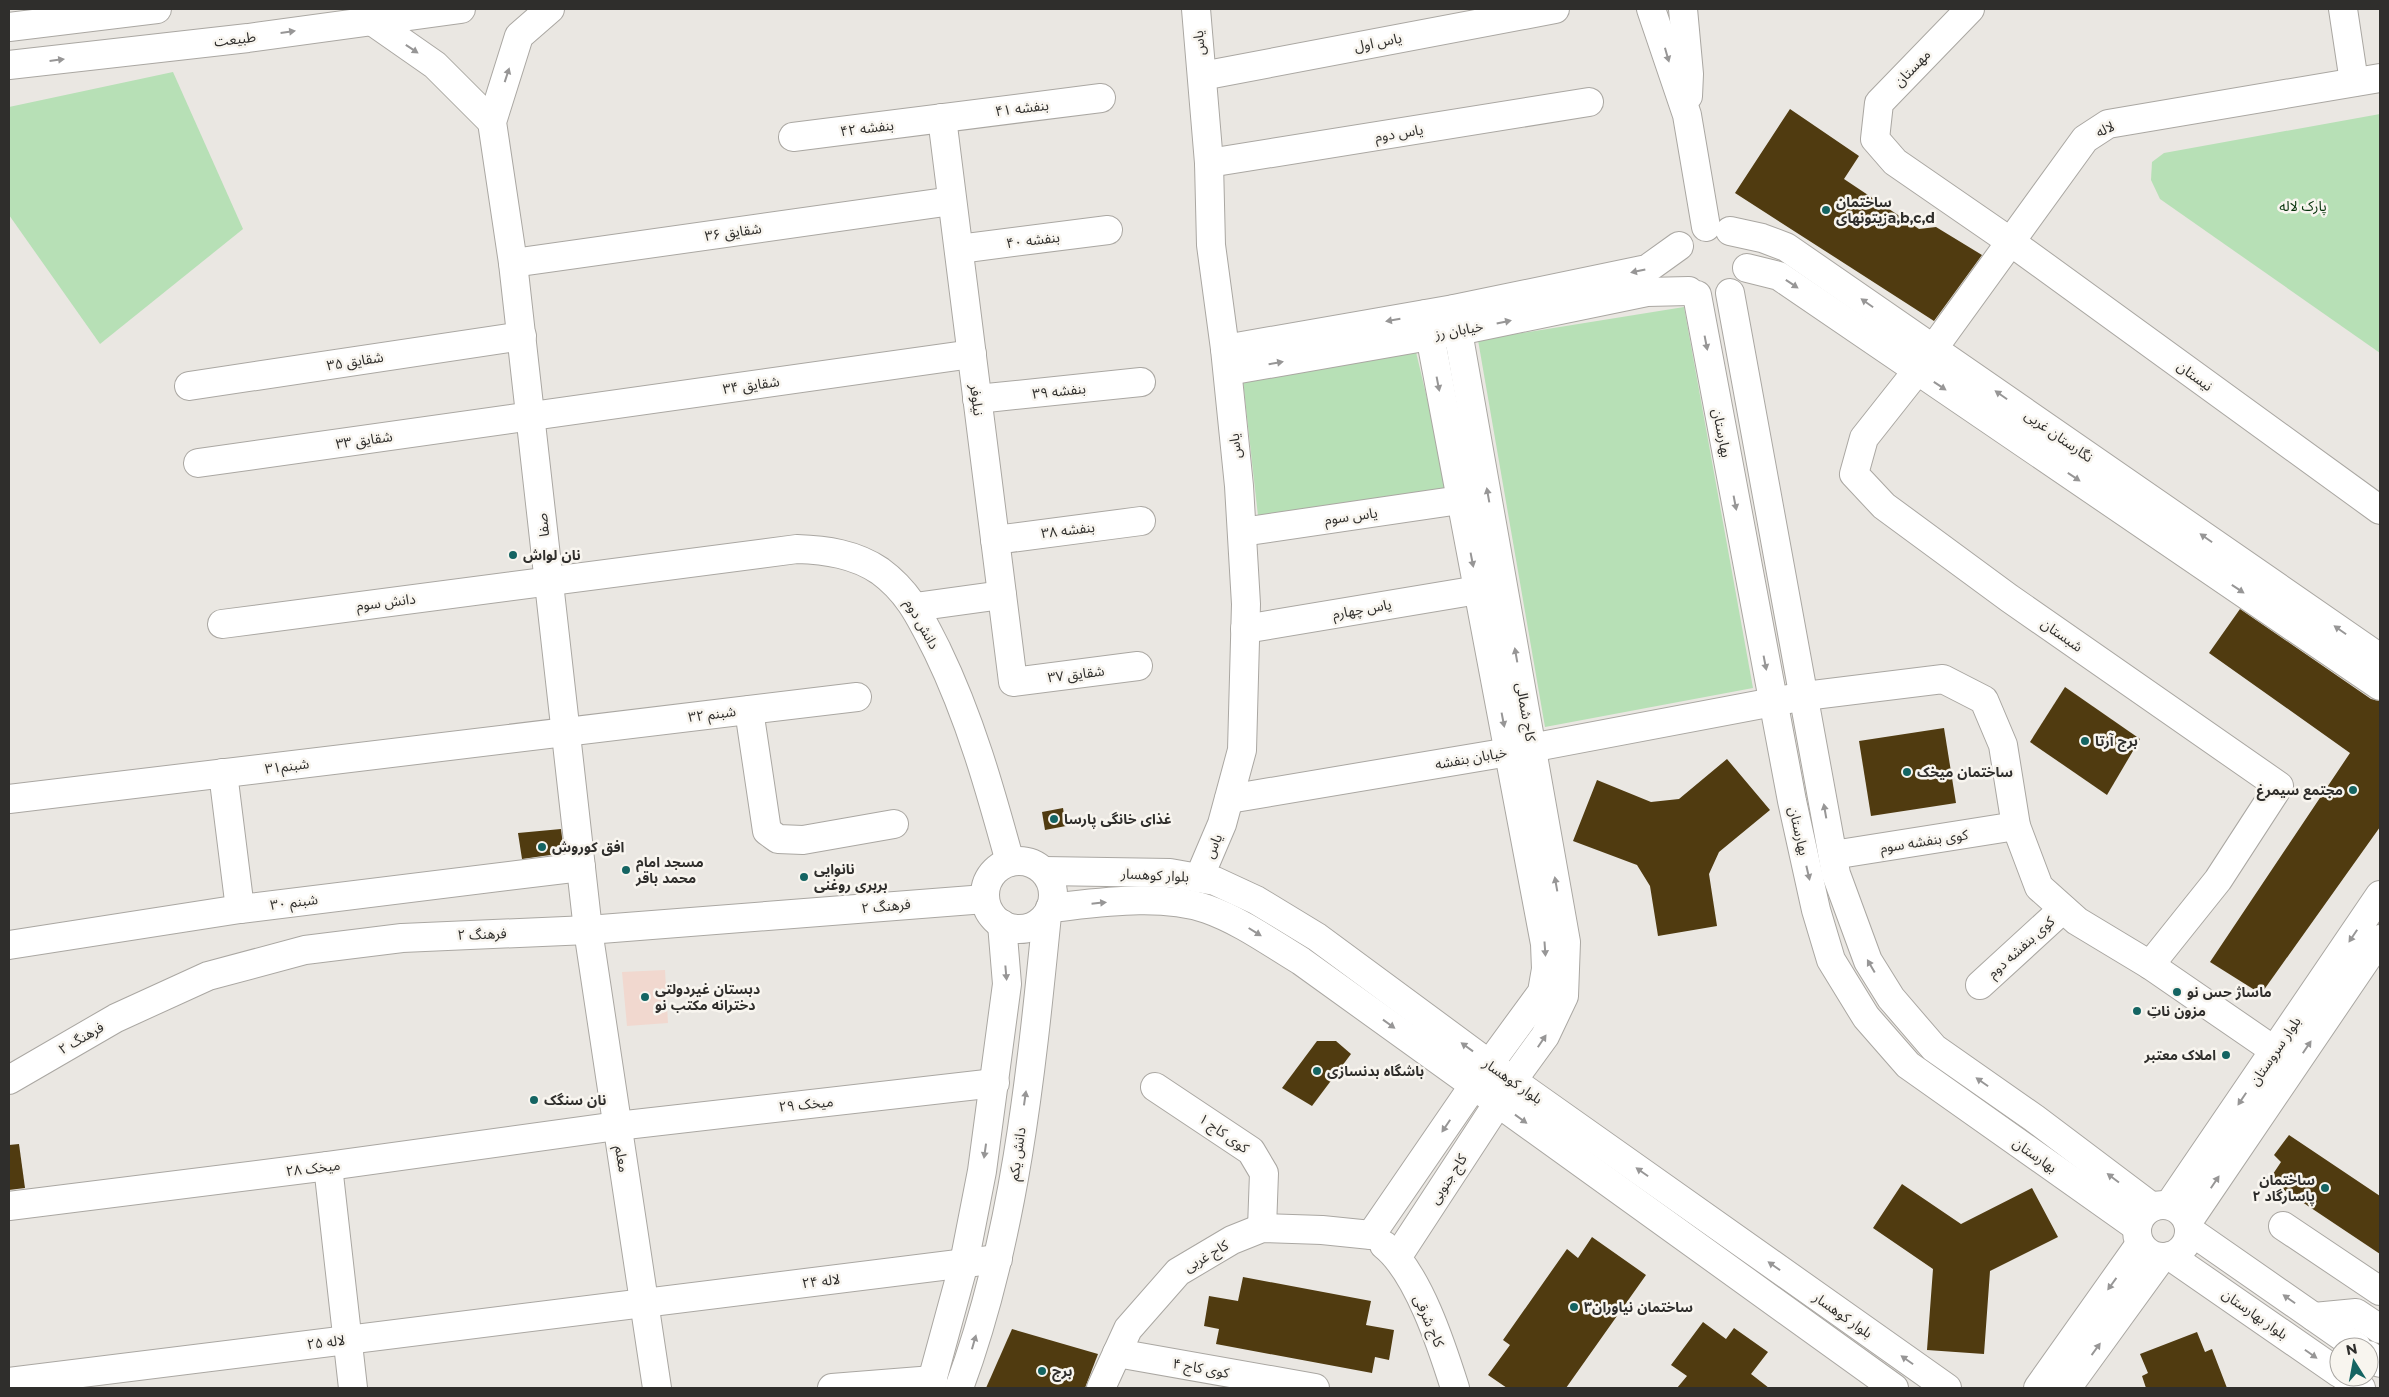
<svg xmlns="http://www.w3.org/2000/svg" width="2389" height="1397" font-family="Montserrat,'Noto Sans Arabic',sans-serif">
	<rect width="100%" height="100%" fill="#eae7e2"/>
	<polygon fill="#f1d8cf" points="665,970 668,1023 627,1026 622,972"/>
	<g fill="#b7e0b6">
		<polygon points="173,72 243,229 100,344 9,215 9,107"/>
		<polygon points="2380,114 2380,353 2160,199 2151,180 2152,162 2164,153"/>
		<polygon points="1684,307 1753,688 1545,727 1478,340"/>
		<polygon points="1416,352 1449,491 1258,516 1243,381"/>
	</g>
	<g fill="#503b10">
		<polygon points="1790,109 1859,156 1844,179 1919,229 1936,227 1982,255 1934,321 1735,193"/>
		<polygon points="2240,609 2371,699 2380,701 2380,827 2261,994 2210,962 2350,753 2209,653"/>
		<polygon points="2065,687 2140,739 2107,795 2030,742"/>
		<polygon points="1944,728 1956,803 1871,816 1859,741"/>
		<polygon points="1727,759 1770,810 1719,852 1709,874 1717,926 1658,936 1650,886 1637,865 1573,841 1597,780 1651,802 1679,799"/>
		<polygon points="1063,808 1066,826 1045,830 1042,812"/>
		<polygon points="561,829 564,853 522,859 518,833"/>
		<polygon points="1317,1041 1336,1041 1351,1054 1312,1106 1282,1088"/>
		<polygon points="2289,1135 2380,1196 2380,1254 2269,1180 2281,1162 2274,1155"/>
		<polygon points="19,1144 25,1188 9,1190 9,1145"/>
		<polygon points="1902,1184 1961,1224 2032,1188 2058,1237 1990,1271 1984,1354 1927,1350 1933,1269 1873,1228"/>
		<polygon points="1592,1237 1646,1275 1566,1388 1507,1388 1488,1375 1510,1345 1503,1340 1567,1249 1578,1258"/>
		<polygon points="1243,1277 1371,1301 1366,1325 1394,1330 1389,1360 1375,1357 1372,1373 1216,1344 1219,1329 1204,1326 1209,1296 1238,1301"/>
		<polygon points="1703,1322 1726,1339 1734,1328 1768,1352 1751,1374 1769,1388 1677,1388 1687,1376 1671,1365"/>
		<polygon points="1012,1329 1098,1354 1085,1388 986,1388"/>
		<polygon points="2197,1332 2205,1352 2212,1349 2227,1388 2146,1388 2142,1376 2148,1373 2140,1354"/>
	</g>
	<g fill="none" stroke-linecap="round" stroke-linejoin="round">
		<defs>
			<g id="minor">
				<polyline points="550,9 519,36 492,122 513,263 588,930 657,1388"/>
				<polyline points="1651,9 1687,115 1706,227"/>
				<polyline points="1683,9 1689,74 1688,96"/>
				<polyline points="1970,9 1879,103 1875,139 1895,162 2011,242 2380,510"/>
				<polyline points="2343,9 2354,82"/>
				<polyline points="372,21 435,65 492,122"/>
				<polyline points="1202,76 1555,9"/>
				<polyline points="942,118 1013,682 1138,666"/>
				<polyline points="793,137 1101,98"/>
				<polyline points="1209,163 1589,102"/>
				<polyline points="1730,231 1762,238 1786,247 2380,658"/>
				<polyline points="959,249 1108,230"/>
				<polyline points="513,263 952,201"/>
				<polyline points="1747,268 1779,276 2380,686"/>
				<polyline points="1730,293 1836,874 1868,961 1891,998 1934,1048 2034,1118 2152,1207"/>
				<polyline points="1697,295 1792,801 1816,910 1831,960 1866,1017 1908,1065 2137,1227"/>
				<polyline points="1225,349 1454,309 1647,269 1679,246"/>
				<polyline points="1228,371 1458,331 1647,292 1689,291"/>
				<polyline points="189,386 522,336"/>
				<polyline points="977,399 1141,382"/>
				<polyline points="198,463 972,354"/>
				<polyline points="1242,532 1460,500"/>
				<polyline points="995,540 1141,521"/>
				<polyline points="915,607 1002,595"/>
				<path d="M 222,624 L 797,549 C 826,550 855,554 880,571 C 910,593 921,619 937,650 C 970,718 990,789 1010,862"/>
				<polyline points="1245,629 1478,590"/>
				<polyline points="749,710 767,831 778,839 803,840 894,824"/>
				<polyline points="223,773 240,909"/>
				<polyline points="9,799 857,697"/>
				<polyline points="1229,799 1509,752 1805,696 1943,679 1984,700 2003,745 2016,826 2039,887 2077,921 2150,965 2275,1051"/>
				<polyline points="1833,855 2016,826"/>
				<polyline points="9,945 240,909 581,867"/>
				<polyline points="2150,965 2218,880 2279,786 2009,598 1884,506 1854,474 1864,438 1917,371 2085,139 2108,124 2380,78"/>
				<polyline points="1980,985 2063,909"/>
				<polyline points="1155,1087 1251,1151 1264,1173 1262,1228"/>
				<polyline points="328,1166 353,1388"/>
				<polyline points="2169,1205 2380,895"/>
				<polyline points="9,1206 328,1166 617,1126 995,1083"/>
				<polyline points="2188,1222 2380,939"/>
				<polyline points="2283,1226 2380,1291"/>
				<polyline points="1371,1235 1474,1085 1542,992 1546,969 1545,944 1426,314"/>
				<path d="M 1384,1245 C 1418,1272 1442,1347 1455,1388"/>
				<polyline points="1398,1256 1513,1080 1545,1036 1564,996 1566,942 1454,309"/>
				<polyline points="2314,1317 2356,1313 2380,1329"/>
				<polyline points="1117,1353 1315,1388"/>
				<polyline points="9,1382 998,1259"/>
				<polyline points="832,1388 933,1380"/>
				<polyline points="930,1388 964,1263 982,1171 1007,984 1002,924"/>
				<path d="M 959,1388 C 1015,1237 1031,1074 1047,915"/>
				<polyline points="1101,1388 1128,1329 1178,1272 1232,1240 1262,1228 1322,1230 1371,1235"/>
			</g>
			<g id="major">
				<polyline points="1196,9 1209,163 1211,245 1225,349 1239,486 1246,604 1242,750 1222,824 1199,878"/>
				<polyline points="9,27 157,9"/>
				<polyline points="9,65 248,38 461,9"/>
				<circle cx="1019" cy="895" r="34"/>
				<polyline points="1044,871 1170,873 1215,881 1256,900 1317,937 1489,1064 1947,1388"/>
				<path d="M 1050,908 C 1098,903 1160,893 1207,909 C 1241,921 1271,943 1301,961 L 1894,1388"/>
				<polyline points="9,1080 116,1018 208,976 305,950 402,938 588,930 985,899"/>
				<circle cx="2163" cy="1231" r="26"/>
				<polyline points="2189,1230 2357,1347"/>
				<polyline points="2170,1256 2339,1373"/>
				<polyline points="2369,1355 2380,1363"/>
				<polyline points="2345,1377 2361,1388"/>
				<polyline points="2038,1388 2140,1244"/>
				<polyline points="2067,1388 2162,1257"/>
			</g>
		</defs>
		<use href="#minor" stroke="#aaa7a2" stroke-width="30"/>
		<use href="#major" stroke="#aaa7a2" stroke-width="30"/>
		<use href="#minor" stroke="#fff" stroke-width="28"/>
		<use href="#major" stroke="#fff" stroke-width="28"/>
	</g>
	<defs><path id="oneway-solid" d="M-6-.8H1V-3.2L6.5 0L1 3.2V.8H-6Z" transform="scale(1.25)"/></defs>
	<g fill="#979696">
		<use href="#oneway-solid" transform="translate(288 32) rotate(-8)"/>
		<use href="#oneway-solid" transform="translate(412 49) rotate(34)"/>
		<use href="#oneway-solid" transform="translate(1667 55) rotate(74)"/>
		<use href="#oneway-solid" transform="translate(57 60) rotate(-7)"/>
		<use href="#oneway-solid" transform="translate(507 75) rotate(-72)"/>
		<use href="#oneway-solid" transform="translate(1638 271) rotate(168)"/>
		<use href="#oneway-solid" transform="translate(1792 284) rotate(34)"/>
		<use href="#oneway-solid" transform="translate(1867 303) rotate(-145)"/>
		<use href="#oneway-solid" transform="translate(1393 320) rotate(170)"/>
		<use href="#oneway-solid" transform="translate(1504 322) rotate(-12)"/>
		<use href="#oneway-solid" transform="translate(1706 343) rotate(79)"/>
		<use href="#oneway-solid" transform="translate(1276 363) rotate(-10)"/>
		<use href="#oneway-solid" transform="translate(1438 384) rotate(79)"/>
		<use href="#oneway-solid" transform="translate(1940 386) rotate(34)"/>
		<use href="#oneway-solid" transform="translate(2001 395) rotate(-145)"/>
		<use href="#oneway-solid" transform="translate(2074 477) rotate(34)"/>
		<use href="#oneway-solid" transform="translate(1488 495) rotate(-100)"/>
		<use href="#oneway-solid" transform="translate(1735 503) rotate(79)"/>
		<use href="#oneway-solid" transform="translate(2206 538) rotate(-145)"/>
		<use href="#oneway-solid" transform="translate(1472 560) rotate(79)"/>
		<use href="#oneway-solid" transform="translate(2238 589) rotate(34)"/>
		<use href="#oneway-solid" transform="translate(2340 630) rotate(-145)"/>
		<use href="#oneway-solid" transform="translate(1516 655) rotate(-100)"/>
		<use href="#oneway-solid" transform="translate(1765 663) rotate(79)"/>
		<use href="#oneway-solid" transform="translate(1503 720) rotate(79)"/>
		<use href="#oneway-solid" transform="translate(1825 811) rotate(-100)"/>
		<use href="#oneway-solid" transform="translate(1808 873) rotate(77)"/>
		<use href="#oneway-solid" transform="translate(1556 884) rotate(-100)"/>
		<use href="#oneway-solid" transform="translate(1099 903) rotate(-6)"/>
		<use href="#oneway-solid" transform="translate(1255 932) rotate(32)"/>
		<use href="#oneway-solid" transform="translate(2353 936) rotate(124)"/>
		<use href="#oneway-solid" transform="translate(1545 949) rotate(86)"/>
		<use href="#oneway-solid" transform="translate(1871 966) rotate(-120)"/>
		<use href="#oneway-solid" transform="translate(1006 973) rotate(85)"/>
		<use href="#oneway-solid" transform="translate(1389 1024) rotate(36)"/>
		<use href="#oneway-solid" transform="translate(1542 1041) rotate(-56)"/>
		<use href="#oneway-solid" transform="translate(1467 1047) rotate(-144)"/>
		<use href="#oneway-solid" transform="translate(2307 1047) rotate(-56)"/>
		<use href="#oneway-solid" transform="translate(1982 1082) rotate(-145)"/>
		<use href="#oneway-solid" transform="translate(1025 1098) rotate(-82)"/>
		<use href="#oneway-solid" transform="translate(2242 1099) rotate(124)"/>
		<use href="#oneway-solid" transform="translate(1521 1119) rotate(36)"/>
		<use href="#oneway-solid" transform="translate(1446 1126) rotate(124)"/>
		<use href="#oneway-solid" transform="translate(985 1151) rotate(98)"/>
		<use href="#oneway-solid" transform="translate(1642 1172) rotate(-145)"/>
		<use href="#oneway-solid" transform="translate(2113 1178) rotate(-143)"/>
		<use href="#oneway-solid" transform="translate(2215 1182) rotate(-56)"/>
		<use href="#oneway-solid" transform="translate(1774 1266) rotate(-145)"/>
		<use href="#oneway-solid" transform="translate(2112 1284) rotate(126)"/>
		<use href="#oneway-solid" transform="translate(2289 1299) rotate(-145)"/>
		<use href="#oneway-solid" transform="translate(974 1342) rotate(-74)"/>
		<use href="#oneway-solid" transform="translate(2096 1349) rotate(-54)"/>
		<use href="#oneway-solid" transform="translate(2311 1354) rotate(35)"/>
		<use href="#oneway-solid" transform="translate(1907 1360) rotate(-145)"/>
	</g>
	<g fill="#146462" stroke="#f8f5ef" stroke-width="2">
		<circle cx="1826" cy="210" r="5"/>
		<circle cx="513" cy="555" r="5"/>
		<circle cx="2085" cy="741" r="5"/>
		<circle cx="1907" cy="772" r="5"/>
		<circle cx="2353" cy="790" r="5"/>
		<circle cx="1054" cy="819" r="5"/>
		<circle cx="542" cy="847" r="5"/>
		<circle cx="626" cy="870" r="5"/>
		<circle cx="804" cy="877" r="5"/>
		<circle cx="2177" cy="992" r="5"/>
		<circle cx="645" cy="997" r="5"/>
		<circle cx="2137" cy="1011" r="5"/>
		<circle cx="2226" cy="1055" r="5"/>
		<circle cx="1317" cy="1071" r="5"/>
		<circle cx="534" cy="1100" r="5"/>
		<circle cx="2325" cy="1188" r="5"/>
		<circle cx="1574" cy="1307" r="5"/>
		<circle cx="1042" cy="1371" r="5"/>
	</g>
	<g text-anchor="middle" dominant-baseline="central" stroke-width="5" stroke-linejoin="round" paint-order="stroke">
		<g font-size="14" fill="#2f2e2c" stroke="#f8f5ef">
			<text transform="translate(235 39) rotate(-7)">طبیعت</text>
			<text transform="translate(1378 42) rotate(-11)">یاس اول</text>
			<text transform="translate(1199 43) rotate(-95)">یاس</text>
			<text transform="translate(1912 68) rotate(-46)">مهستان</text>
			<text transform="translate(1022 108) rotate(-7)">بنفشه ۴۱</text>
			<text transform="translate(867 128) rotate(-7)">بنفشه ۴۲</text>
			<text transform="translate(2105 129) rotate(-25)">لاله</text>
			<text transform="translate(1399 133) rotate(-9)">یاس دوم</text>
			<text transform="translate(733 232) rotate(-8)">شقایق ۳۶</text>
			<text transform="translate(1033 240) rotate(-7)">بنفشه ۴۰</text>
			<text transform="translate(1459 330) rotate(-10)">خیابان رز</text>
			<text transform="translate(355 361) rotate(-9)">شقایق ۳۵</text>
			<text transform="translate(2195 376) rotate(36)">نیستان</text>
			<text transform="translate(751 385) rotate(-8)">شقایق ۳۴</text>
			<text transform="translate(1059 391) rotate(-6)">بنفشه ۳۹</text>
			<text transform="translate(977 400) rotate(83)">نیلوفر</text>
			<text transform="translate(1722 433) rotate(79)">بهارستان</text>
			<text transform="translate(2059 436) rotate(35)">نگارستان غربی</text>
			<text transform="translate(364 440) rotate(-8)">شقایق ۳۳</text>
			<text transform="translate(1235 446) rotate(-96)">یاس</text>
			<text transform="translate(1351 516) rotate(-8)">یاس سوم</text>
			<text transform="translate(543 525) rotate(-96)">صفا</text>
			<text transform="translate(1068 530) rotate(-7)">بنفشه ۳۸</text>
			<text transform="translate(386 602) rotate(-7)">دانش سوم</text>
			<text transform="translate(1362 609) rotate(-10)">یاس چهارم</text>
			<text transform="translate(922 624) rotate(61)">دانش دوم</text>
			<text transform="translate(2062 635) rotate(35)">شبستان</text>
			<text transform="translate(1076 674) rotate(-7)">شقایق ۳۷</text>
			<text transform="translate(1526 712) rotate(80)">کاج شمالی</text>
			<text transform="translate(712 714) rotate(-7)">شبنم ۳۲</text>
			<text transform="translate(1471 758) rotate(-10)">خیابان بنفشه</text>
			<text transform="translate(287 766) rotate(-7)">شبنم۳۱</text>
			<text transform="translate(1799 831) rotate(77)">بهارستان</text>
			<text transform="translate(1924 841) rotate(-9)">کوی بنفشه سوم</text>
			<text transform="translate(1213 846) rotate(-67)">یاس</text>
			<text transform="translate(1155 875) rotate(3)">بلوار کوهسار</text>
			<text transform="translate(294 902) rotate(-7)">شبنم ۳۰</text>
			<text transform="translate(886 906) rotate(-5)">فرهنگ ۲</text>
			<text transform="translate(482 934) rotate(-2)">فرهنگ ۲</text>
			<text transform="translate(2021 947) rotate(-42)">کوی بنفشه دوم</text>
			<text transform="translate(81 1038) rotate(-30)">فرهنگ ۲</text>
			<text transform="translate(2275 1051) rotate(-56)">بلوار سروستان</text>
			<text transform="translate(1513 1081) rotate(35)">بلوار کوهسار</text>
			<text transform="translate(806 1104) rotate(-6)">میخک ۲۹</text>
			<text transform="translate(1224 1133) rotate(35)">کوی کاج ۱</text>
			<text transform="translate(1017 1154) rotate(-82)">دانش یکم</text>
			<text transform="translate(2035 1155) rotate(35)">بهارستان</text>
			<text transform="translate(622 1159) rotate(81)">معلم</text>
			<text transform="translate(313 1168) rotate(-7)">میخک ۲۸</text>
			<text transform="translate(1448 1179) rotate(-57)">کاج جنوبی</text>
			<text transform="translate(1206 1256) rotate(-30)">کاج غربی</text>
			<text transform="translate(821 1281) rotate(-7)">لاله ۲۴</text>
			<text transform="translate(2255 1314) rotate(35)">بلوار بهارستان</text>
			<text transform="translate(1843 1315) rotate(35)">بلوار کوهسار</text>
			<text transform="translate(1429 1321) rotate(66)">کاج شرقی</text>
			<text transform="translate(326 1342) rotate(-7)">لاله ۲۵</text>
			<text transform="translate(1201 1368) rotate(10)">کوی کاج ۴</text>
		</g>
		<g font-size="14" font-weight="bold" fill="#2f2e2c" stroke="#f8f5ef" text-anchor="start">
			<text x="1836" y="202">ساختمان<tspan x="1836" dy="16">زیتونهایa,b,c,d</tspan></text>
			<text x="523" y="555">نان لواش</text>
			<text x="2095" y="741">برج آرتا</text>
			<text x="1917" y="772">ساختمان میخک</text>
			<text x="2343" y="790" text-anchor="end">مجتمع سیمرغ</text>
			<text x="1064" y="819">غذای خانگی پارسا</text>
			<text x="552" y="847">افق کوروش</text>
			<text x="636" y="862">مسجد امام<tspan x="636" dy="16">محمد باقر</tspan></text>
			<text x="814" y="869">نانوایی<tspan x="814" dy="16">بربری روغنی</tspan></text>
			<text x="655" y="989">دبستان غیردولتی<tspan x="655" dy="16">دخترانه مکتب نو</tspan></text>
			<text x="2187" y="992">ماساژ حس نو</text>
			<text x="2147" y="1011">مزون ناتِ</text>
			<text x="2216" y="1055" text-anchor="end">املاک معتبر</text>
			<text x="1327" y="1071">باشگاه بدنسازی</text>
			<text x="544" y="1100">نان سنگک</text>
			<text x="2315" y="1180" text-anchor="end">ساختمان<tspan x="2315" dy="16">پاسارگاد ۲</tspan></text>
			<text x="1584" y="1307">ساختمان نیاوران۳</text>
			<text x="1052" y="1371">برج</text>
		</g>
		<g font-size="14" fill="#05330a" stroke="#f8f5ef">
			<text x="2303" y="206">پارک لاله</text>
		</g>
	</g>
	<rect width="2389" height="1397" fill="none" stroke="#2f2e2c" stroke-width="20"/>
	<g transform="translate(2354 1362) rotate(349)"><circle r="24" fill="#f8f5ef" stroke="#a8a5a1"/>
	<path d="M0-4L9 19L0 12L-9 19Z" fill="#146462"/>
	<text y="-8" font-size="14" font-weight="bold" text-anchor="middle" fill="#2f2e2c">N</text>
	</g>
</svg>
